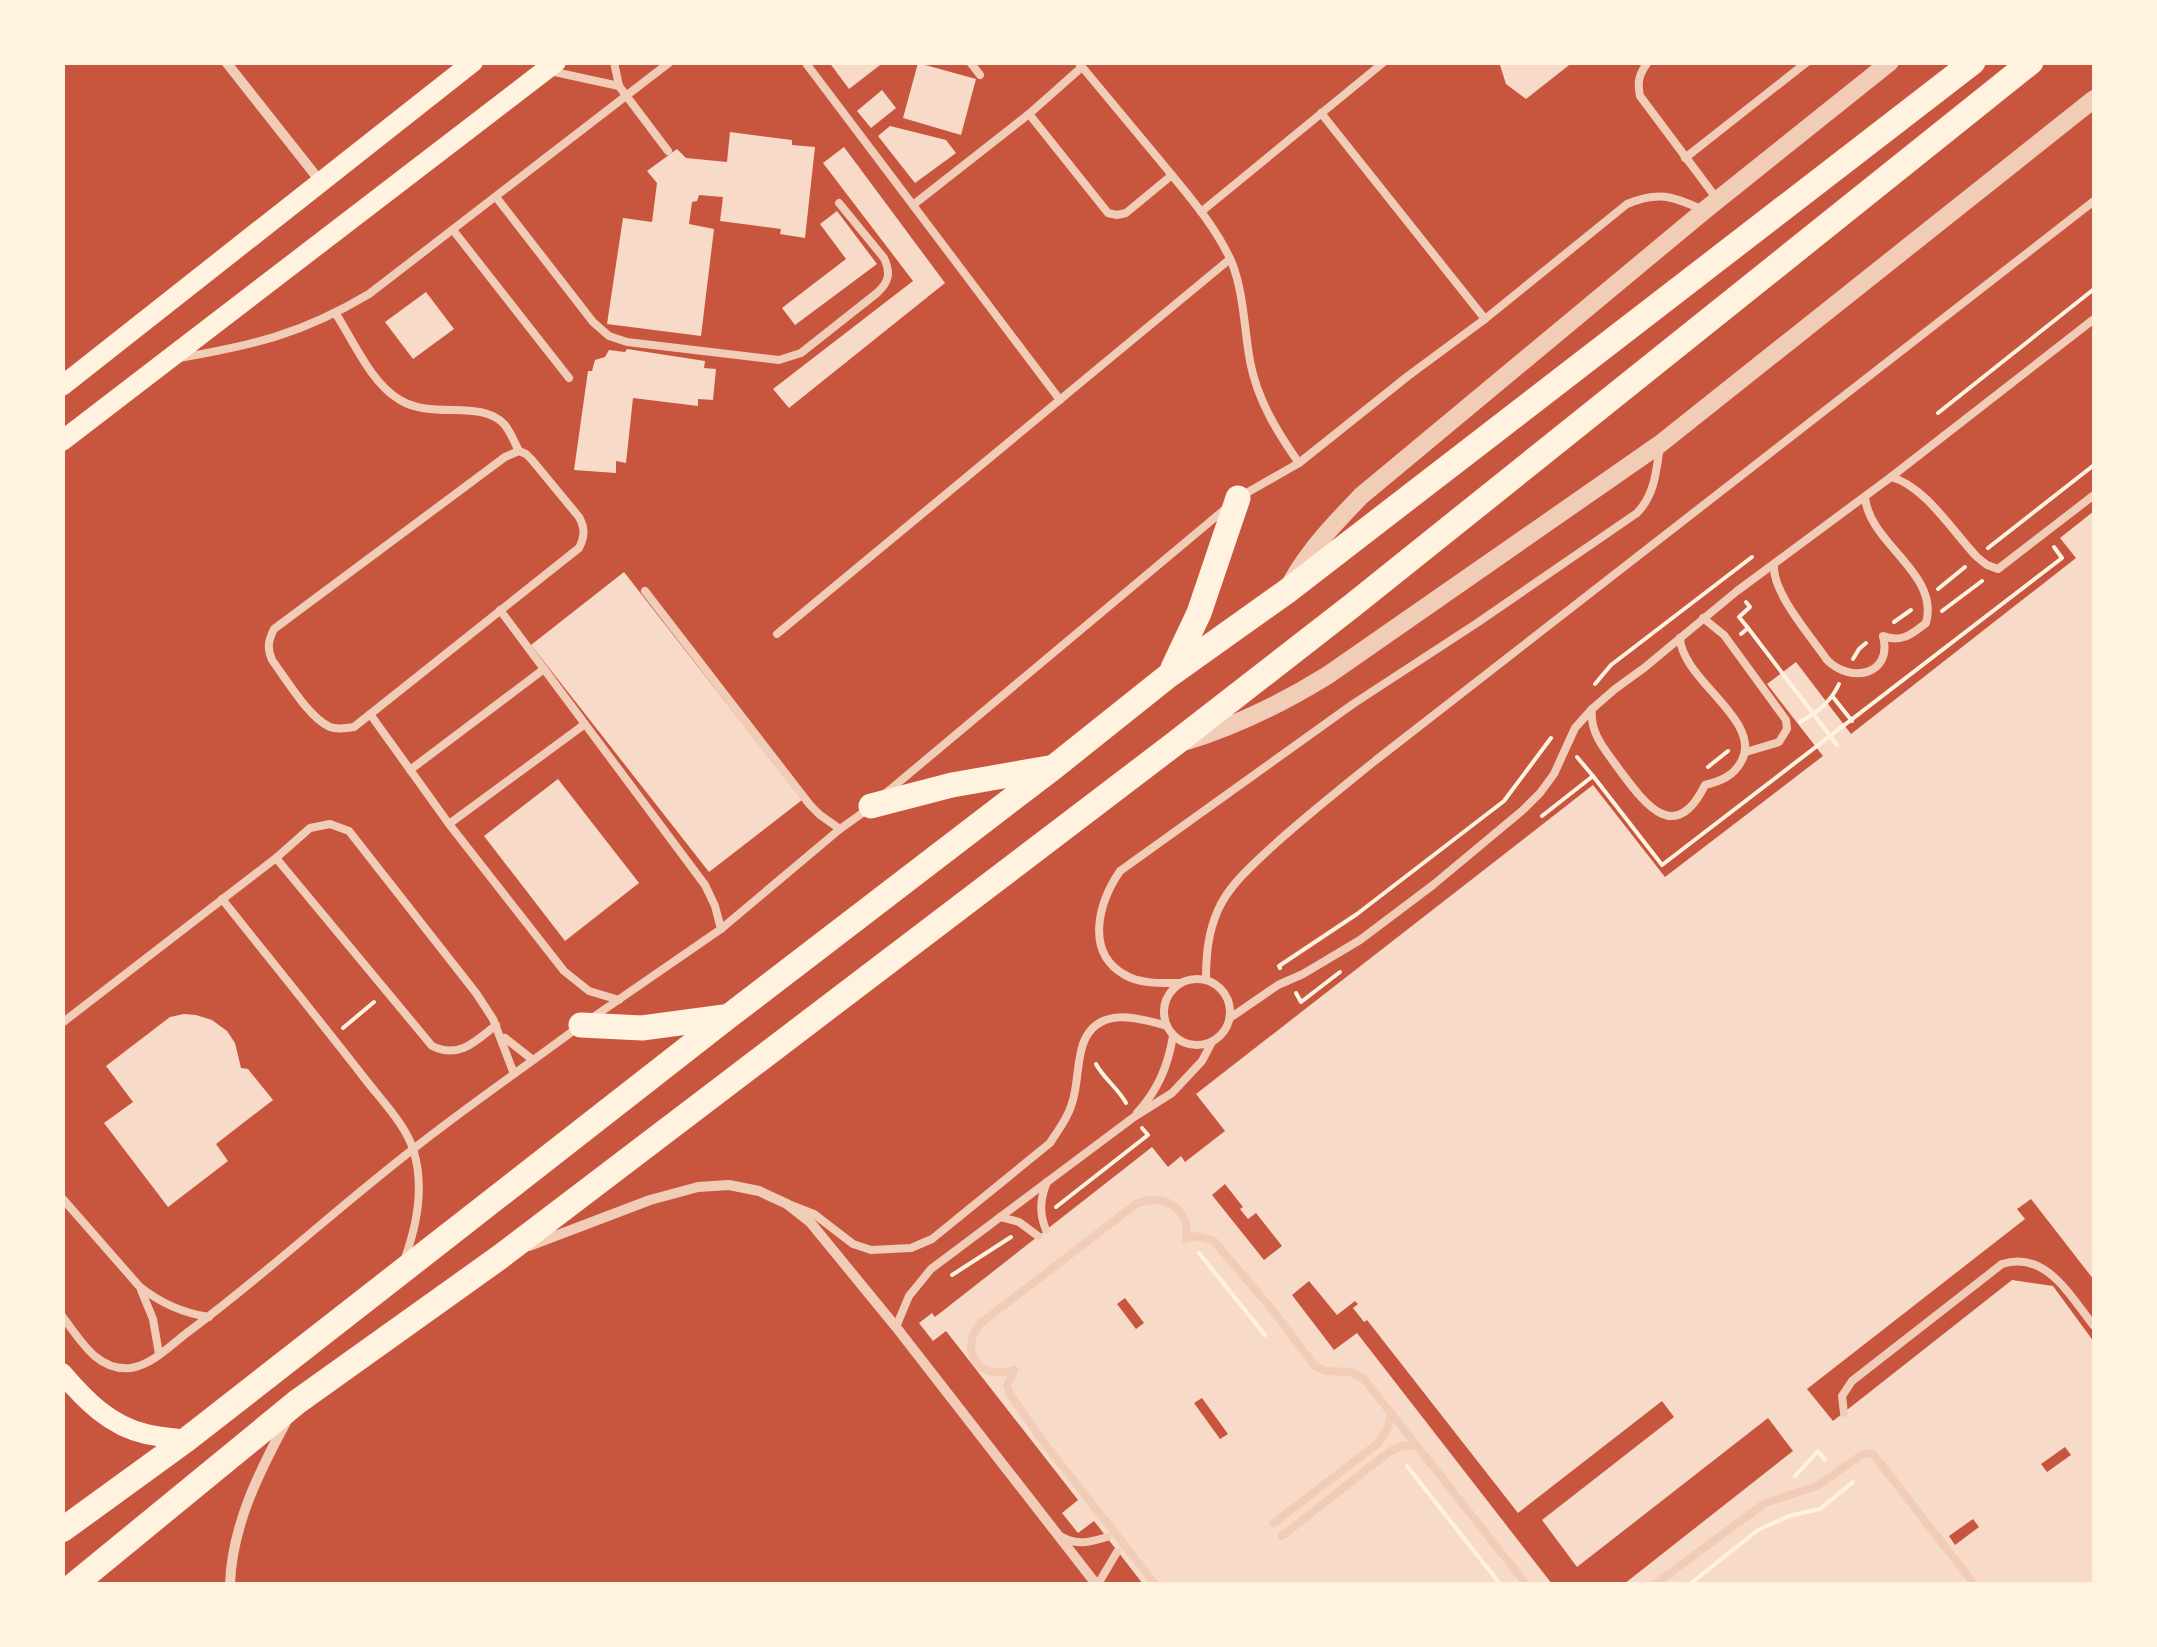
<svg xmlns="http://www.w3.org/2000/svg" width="2157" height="1647" font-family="Cabin,sans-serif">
	<rect width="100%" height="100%" fill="#c8553d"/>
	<g fill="#f7dbc8" fill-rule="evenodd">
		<polygon points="829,62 884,62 849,89"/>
		<polygon points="1499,62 1573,62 1526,99 1506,84"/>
		<polygon points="918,63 976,79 961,135 903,118"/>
		<polygon points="882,90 896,108 871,128 857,111"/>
		<polygon points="890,126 946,140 956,153 915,183 878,136"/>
		<polygon points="730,132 792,140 792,145 815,147 805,238 780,234 781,229 720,221 723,197 699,195 697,201 692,202 689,224 714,229 701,336 607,324 623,218 652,222 657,183 647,171 677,149 686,158 727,162"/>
		<polygon points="844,147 945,283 789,408 773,389 913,281 823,163"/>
		<polygon points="837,211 877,264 795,325 782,308 846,259 820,224"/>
		<polygon points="426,292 454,329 413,359 385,322"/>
		<polygon points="627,349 705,361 704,368 716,369 713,400 698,399 698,406 633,398 626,463 616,461 616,473 574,470 588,371 592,371 595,360 605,357 609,350 625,352"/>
		<path d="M 2094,511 L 2094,1280 L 2031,1199 L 2017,1209 L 2025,1219 L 1807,1389 L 1833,1421 L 2012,1280 L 2053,1286 L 2094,1342 L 2094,1584 L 1624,1584 L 1793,1451 L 1768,1418 L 1577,1567 L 1542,1520 L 1674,1417 L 1662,1401 L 1518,1513 L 1367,1320 L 1364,1322 L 1353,1308 L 1358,1304 L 1355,1301 L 1337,1315 L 1309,1281 L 1292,1295 L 1334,1350 L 1357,1333 L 1552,1584 L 1143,1584 L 1094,1521 L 1078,1533 L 1062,1513 L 1078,1500 L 946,1331 L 933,1341 L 919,1323 L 932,1313 L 935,1317 L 1152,1147 L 1168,1167 L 1181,1156 L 1185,1162 L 1225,1131 L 1196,1094 L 1593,785 L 1665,877 L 1823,756 L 1767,684 L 1796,662 L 1851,734 L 2076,558 L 2060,538 ZM 1225,1184 L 1243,1207 L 1240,1209 L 1248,1219 L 1256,1213 L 1282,1246 L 1264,1260 L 1212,1195 ZM 1125,1298 L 1144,1323 L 1136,1329 L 1117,1304 ZM 1202,1398 L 1228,1434 L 1220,1439 L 1194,1403 ZM 2065,1447 L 2071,1455 L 2047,1472 L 2041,1464 ZM 1973,1519 L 1979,1527 L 1955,1545 L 1949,1536 Z"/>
		<polygon points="624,572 802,800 709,872 531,645"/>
		<polygon points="558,779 639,883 565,941 484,836"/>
		<polygon points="184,1014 196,1015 212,1020 227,1031 235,1043 241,1068 248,1069 273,1100 216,1144 228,1161 168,1207 104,1123 133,1102 106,1066 170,1017"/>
	</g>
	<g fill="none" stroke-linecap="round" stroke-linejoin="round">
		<g stroke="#fff3e0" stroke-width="4">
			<polyline points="1938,413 2094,289"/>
			<polyline points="1988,548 2094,465"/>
			<polyline points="1938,589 1965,567"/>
			<polyline points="1942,611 1982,581"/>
			<polyline points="1894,622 1911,610"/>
			<polyline points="1748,628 1837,745"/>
			<polyline points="1741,634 1748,628 1739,617 1750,607 1746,602"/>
			<polyline points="1853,659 1859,649 1866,643"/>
			<polyline points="1595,684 1611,665 1752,557"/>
			<polyline points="1833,697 1852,721"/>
			<path d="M 1800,722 C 1817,713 1831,702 1839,684"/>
			<polyline points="1577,757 1593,776"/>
			<polyline points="1708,767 1728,751"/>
			<polyline points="1542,816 1593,776 1662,865 2062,558 2054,547"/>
			<polyline points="1280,968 1279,966 1357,914 1504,801 1551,738"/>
			<polyline points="1296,993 1301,1002 1340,972"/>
			<polyline points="343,1028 374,1002"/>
			<path d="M 1096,1064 C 1104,1079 1118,1088 1126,1103"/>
			<polyline points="1056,1207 1148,1135 1142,1128"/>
			<polyline points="1199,1253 1265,1335"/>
			<polyline points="952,1275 1011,1237"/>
			<polyline points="1407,1466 1500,1584"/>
			<polyline points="1795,1476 1818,1451 1825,1460"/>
			<polyline points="1690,1584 1758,1530 1789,1516 1820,1509 1853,1482"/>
		</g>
		<g stroke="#f1ccb7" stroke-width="8">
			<polyline points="614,62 619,86 668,151"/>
			<polyline points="805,62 1060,400"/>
			<polyline points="970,62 980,75"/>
			<path d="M 1078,62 C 1106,96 1134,129 1162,163 C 1187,194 1216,226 1232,263 C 1244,294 1244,328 1250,361 C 1257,399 1277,432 1299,463"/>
			<path d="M 1648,62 C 1639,74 1637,82 1640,96 L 1717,199"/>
			<polyline points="550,71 619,86"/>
			<polyline points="1321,113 1485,319"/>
			<polyline points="1029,114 1108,213 1117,215 1126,213 1172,175"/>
			<polyline points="1685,158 1807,62"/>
			<path d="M 496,197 L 593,322 L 609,336 L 627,342 L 779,360 L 801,353 L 877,293 C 889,282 891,273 884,258 L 839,203"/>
			<polyline points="913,205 1029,114 1082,67"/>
			<polyline points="1201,212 1384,62"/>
			<polyline points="453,230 569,378"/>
			<path d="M 336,314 C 354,342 371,383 400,400 C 433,420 480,399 504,424 C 511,432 514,442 519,451"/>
			<path d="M 179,358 C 254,345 302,334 369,294 L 670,62"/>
			<path d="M 519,451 L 526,454 L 532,460 L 579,517 C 585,528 585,536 579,548 L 354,727 C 345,728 338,730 330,727 C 309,718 286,679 272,660 C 267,648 268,641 274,629 L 505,457 Z"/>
			<path d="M 1891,477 C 1925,486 1953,532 1977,557 L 1987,565 L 1998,569 L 2094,495"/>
			<path d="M 1243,495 L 1299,463 L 1408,376 L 1485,319 L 1627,204 C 1658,191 1672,196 1701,209"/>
			<path d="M 1774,565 C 1772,593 1811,636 1827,660 C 1851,684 1893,675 1883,636 C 1902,643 1912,634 1926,623 C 1940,573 1869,544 1865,497"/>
			<polyline points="645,591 810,805 820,815 840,829"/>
			<polyline points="500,610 705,885 715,906 721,929"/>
			<polyline points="1703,618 1724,635 1786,720 1787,729 1779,742 1746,752"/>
			<polyline points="777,634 1230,259"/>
			<path d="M 1592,709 C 1589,734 1607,752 1621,772 C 1647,807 1676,844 1705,785 C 1721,781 1734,776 1742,760 C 1762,720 1682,680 1680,638"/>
			<polyline points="370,714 449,824 564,971 589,991 619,1000"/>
			<polyline points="410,770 544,669"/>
			<polyline points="886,793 1224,510"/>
			<polyline points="449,824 585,724"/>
			<path d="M 276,858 L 432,1046 C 459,1059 475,1042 496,1025"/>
			<path d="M 222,899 C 269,958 316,1016 362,1075 C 379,1098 406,1124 414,1152 C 424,1187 417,1225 405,1258"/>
			<circle cx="1197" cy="1012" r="33"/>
			<path d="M 1206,979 C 1206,955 1208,933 1218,910 C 1228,888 1245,872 1262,856 C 1298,822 1338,791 1376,760 L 2094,201"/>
			<path d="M 1179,983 C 1161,983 1140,984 1125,975 C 1084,952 1099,902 1120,871 L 1353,704 L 1477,623 L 1637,513 C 1655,494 1656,472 1660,446"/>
			<polyline points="592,1018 721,929 840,829 868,809"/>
			<polyline points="1230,1018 1278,985 1303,974 1360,940 1433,885 1523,810 1540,793 1554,774 1575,728 1592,709 1615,689 1644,668 1737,591 1891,477 2094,319"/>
			<polyline points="62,1023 276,858 310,828 330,824 349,831 476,993 493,1019 514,1074"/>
			<polyline points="505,1038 533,1060"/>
			<path d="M 1137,1113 C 1158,1090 1168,1066 1173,1036"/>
			<path d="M 62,1198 L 139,1286 C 160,1303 182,1313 209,1317"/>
			<path d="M 791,1205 L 814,1214 L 853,1244 L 871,1250 L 911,1248 L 932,1239 L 1050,1143 C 1059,1129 1069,1116 1073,1100 C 1078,1082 1077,1062 1083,1044 C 1097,1006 1137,1017 1167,1026"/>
			<polyline points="1000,1217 1019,1222 1038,1236"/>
			<path d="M 1046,1230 C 1039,1213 1040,1199 1047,1182"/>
			<polyline points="141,1290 153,1319 159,1354"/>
			<path d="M 62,1316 C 80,1339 97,1372 131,1368 C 152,1365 171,1345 188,1332 C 265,1275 336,1209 412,1150 C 465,1108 522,1069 577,1028"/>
			<polyline points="896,1327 909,1296 931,1269 1134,1117 1172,1093 1202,1061 1212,1042"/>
			<path d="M 1014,1370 C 980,1382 957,1350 981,1323 L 1136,1204 C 1163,1192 1191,1208 1186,1239 L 1195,1236 L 1214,1241 L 1275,1313 L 1315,1366 L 1326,1371 L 1351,1372 L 1364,1379 L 1526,1584"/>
			<polyline points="1014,1370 1007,1386 1011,1396 1045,1444 1155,1584"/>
			<path d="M 1844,1413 L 1842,1396 L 1852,1381 L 2002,1264 C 2046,1250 2070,1296 2094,1326"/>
			<polyline points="1274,1523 1377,1444 1387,1430 1391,1413"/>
			<polyline points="1282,1536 1389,1452 1402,1446 1417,1446"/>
			<path d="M 1062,1537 C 1078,1546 1090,1542 1107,1537"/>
			<polyline points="1098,1584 1117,1552"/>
			<polyline points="1655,1584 1765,1503 1817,1486 1863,1454 1873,1454 1974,1584"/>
		</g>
		<g stroke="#f1ccb7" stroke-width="10">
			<polyline points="226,62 320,181"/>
			<polyline points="529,1246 650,1200 698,1187 729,1185 759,1191 787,1204 810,1222 896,1327 1096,1584"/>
			<path d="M 230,1584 C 232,1526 259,1472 286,1422"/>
		</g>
		<g stroke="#f1ccb7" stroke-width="18">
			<path d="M 1292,581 C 1310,549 1335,523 1361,496 L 1705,210 L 1890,62"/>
			<path d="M 1187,741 C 1238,725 1283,703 1328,675 L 1660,444 L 2094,99"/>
		</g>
		<g stroke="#fff3e0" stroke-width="20">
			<polyline points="62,386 473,62"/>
			<polyline points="62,441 556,62"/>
			<path d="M 62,1373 C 85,1400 110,1426 146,1434 C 159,1437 173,1438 186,1440"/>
		</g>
		<g stroke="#fff3e0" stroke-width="25">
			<polyline points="1173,668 1199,613 1238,498"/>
			<polyline points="871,806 952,785 1049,768"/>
			<polyline points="581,1025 642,1028 724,1017"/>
			<polyline points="62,1530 186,1440 729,1016 1054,767 1168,676 1286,592 1973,62"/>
			<polyline points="75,1584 297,1402 500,1257 1173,745 1353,605 2031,62"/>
		</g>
	</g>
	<rect width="2157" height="1647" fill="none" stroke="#fff3e0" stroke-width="130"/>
</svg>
